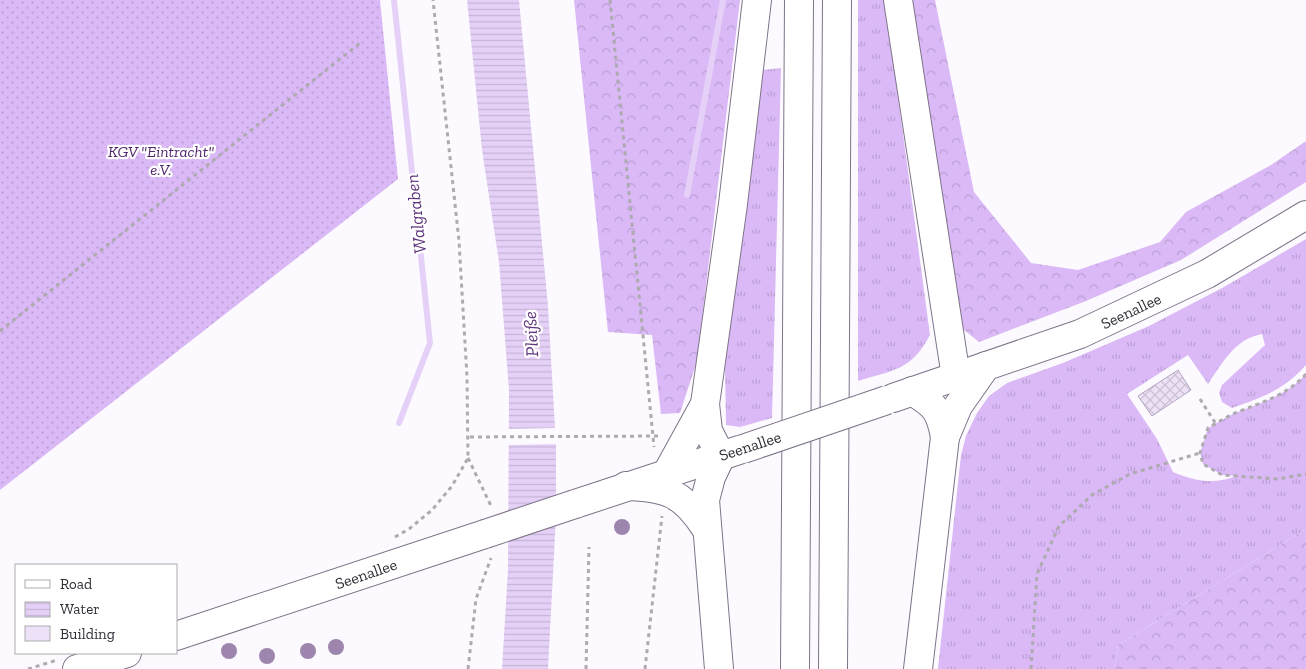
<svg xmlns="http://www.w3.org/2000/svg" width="1306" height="669" font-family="'Zilla Slab',serif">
	<defs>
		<pattern id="grass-tufts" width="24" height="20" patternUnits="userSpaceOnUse" patternTransform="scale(1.25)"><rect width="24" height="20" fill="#dab9f6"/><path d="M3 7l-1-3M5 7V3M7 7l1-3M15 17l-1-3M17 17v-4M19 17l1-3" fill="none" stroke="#bc9fd4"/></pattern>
		<pattern id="forest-crowns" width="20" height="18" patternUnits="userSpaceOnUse" patternTransform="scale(1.25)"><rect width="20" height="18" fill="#dab9f6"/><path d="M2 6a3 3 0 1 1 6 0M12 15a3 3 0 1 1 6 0" fill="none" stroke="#bc9fd4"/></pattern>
		<pattern id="garden-dots" width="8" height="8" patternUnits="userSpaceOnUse" patternTransform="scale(1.25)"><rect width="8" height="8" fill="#dab9f6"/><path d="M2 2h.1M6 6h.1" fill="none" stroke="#bc9fd4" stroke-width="1.8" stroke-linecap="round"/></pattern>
		<pattern id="water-rules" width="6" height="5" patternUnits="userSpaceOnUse" patternTransform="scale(1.25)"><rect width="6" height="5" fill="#e5d1f7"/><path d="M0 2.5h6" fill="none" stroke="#c5b4d4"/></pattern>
		<pattern id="building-cross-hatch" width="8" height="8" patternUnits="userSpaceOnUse" patternTransform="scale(1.25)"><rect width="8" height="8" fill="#ede1f8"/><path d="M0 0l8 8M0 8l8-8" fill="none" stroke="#ccc1d5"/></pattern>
	</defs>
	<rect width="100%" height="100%" fill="#fcfafe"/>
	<g fill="url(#grass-tufts)">
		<path d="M 858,0 L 885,0 L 930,335 C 911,371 893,370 858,381 Z"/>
		<polygon points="781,68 772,418 740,427 726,425 725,365 763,70"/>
		<path d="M 1306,239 L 1306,365 C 1284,390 1263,397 1232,408 L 1222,402 L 1219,393 L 1222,385 L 1265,345 L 1262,334 C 1235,339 1223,362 1208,384 L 1188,355 L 1127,394 L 1157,439 L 1173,472 C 1194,481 1215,485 1236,476 L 1222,475 L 1203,464 L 1200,453 L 1208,428 C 1217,423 1226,417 1235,413 C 1262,402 1286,396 1306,374 L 1306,529 L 1118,645 L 1114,669 L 938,669 L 961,455 L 966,436 L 977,413 L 989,396 L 1007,383 L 1063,363 L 1149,326 L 1224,287 Z"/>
	</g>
	<g fill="url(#forest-crowns)">
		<polygon points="574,0 740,0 697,361 680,413 661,414 652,335 608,332"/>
		<polygon points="911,0 935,0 974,192 1031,263 1078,270 1160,242 1186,212 1271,165 1306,141 1306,182 1181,260 1086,301 979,342 958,325"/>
		<polygon points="1306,529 1306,669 1114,669 1118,645"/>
	</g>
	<polygon fill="url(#garden-dots)" points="0,0 380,0 398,179 0,490"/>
	<polygon fill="url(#water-rules)" points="467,0 519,0 548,306 556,445 556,516 548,669 502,669 508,569 509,390 499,262 482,150"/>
	<polygon fill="#fcfafe" points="557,428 558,444 507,445 507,429"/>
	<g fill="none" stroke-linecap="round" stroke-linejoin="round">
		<g stroke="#e5d1f7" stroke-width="6">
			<polyline points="394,0 430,343 399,423"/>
			<polyline points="687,195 723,0"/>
		</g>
	</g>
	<polygon fill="url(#building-cross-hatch)" stroke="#b2a6bd" points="1178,370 1191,390 1152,416 1138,396"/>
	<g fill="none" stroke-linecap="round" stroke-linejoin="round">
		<defs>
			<g id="secondary">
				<polyline points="893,398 1080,334 1207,274 1306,215"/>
				<polyline points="575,504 739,450"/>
				<polyline points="176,636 485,534"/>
				<polyline points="77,669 127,653"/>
			</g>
			<g id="trunk">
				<polyline points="898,0 956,377"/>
				<path d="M 912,391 C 935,405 940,410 945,437"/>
				<polyline points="667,473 705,404"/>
				<path d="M 626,486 C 666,487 683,493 705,527"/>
				<polyline points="719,669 705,500 711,477 721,456 708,431 705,404 733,204 757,0"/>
				<polyline points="795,669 799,0"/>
				<polyline points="833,669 837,0"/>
				<polyline points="918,669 945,437 958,406 986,366"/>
			</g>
		</defs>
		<use href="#secondary" stroke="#7e7388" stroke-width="30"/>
		<use href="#trunk" stroke="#7e7388" stroke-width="30"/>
		<g stroke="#adaab0" stroke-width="3" stroke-dasharray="4 4" stroke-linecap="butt">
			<polyline points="610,0 654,447"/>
			<polyline points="0,331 360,43"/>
			<path d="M 1306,374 C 1286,396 1262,402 1235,413 C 1226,417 1217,423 1208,428 L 1200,453 L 1203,464 L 1222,475 L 1278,479 L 1306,474"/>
			<polyline points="1200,399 1216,424"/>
			<polyline points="470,437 661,436"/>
			<polyline points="468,458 492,508"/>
			<polyline points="395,537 409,529 432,510 452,486 468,458 467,377 459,241 433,0"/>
			<polyline points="28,669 57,660"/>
			<polyline points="468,669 476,599 491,558"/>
			<polyline points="586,669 589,547"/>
			<polyline points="645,669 662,516"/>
			<polyline points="1031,669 1037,574 1059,526 1092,495 1130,474 1200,453"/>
		</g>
		<use href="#secondary" stroke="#fff" stroke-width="28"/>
		<use href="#trunk" stroke="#fff" stroke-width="28"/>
		<defs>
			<g id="secondary-bridge">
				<polyline points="743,449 887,400"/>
				<polyline points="485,534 575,504"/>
			</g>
		</defs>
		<use href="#secondary-bridge" stroke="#7e7388" stroke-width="30" stroke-linecap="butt"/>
		<use href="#secondary-bridge" stroke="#fff" stroke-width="28"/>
	</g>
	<g fill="#9d85ae">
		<circle cx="622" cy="527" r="8"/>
		<circle cx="336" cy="647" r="8"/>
		<circle cx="229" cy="651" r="8"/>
		<circle cx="308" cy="651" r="8"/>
		<circle cx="267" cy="656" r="8"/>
	</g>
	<g text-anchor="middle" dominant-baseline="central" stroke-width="4.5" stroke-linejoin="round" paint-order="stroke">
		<g font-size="16" font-style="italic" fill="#50256c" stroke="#fff">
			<text x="161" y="151">KGV "Eintracht"<tspan x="161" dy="18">e.V.</tspan></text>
		</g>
		<g font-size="16" fill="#312c35" stroke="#fff">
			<text transform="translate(1131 311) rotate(-25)">Seenallee</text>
			<text transform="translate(750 446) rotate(-18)">Seenallee</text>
			<text transform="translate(366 574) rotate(-19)">Seenallee</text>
		</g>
		<g font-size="18" font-style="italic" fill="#5f357d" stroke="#fff">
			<text transform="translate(416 214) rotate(-96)">Walgraben</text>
			<text transform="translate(531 334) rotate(-93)">Pleiße</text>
		</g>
	</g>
	<rect x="15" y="564" width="162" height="90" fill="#ffffff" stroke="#adabae"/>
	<rect x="25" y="580" width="25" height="8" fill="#ffffff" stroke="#adabae"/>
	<text x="60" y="589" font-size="15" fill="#312c35">Road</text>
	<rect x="25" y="602" width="25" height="15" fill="url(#water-rules)" stroke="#adabae"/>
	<text x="60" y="614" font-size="15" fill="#312c35">Water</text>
	<rect x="25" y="626" width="25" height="15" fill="#ede1f8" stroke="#adabae"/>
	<text x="60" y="639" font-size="15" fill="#312c35">Building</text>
</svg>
